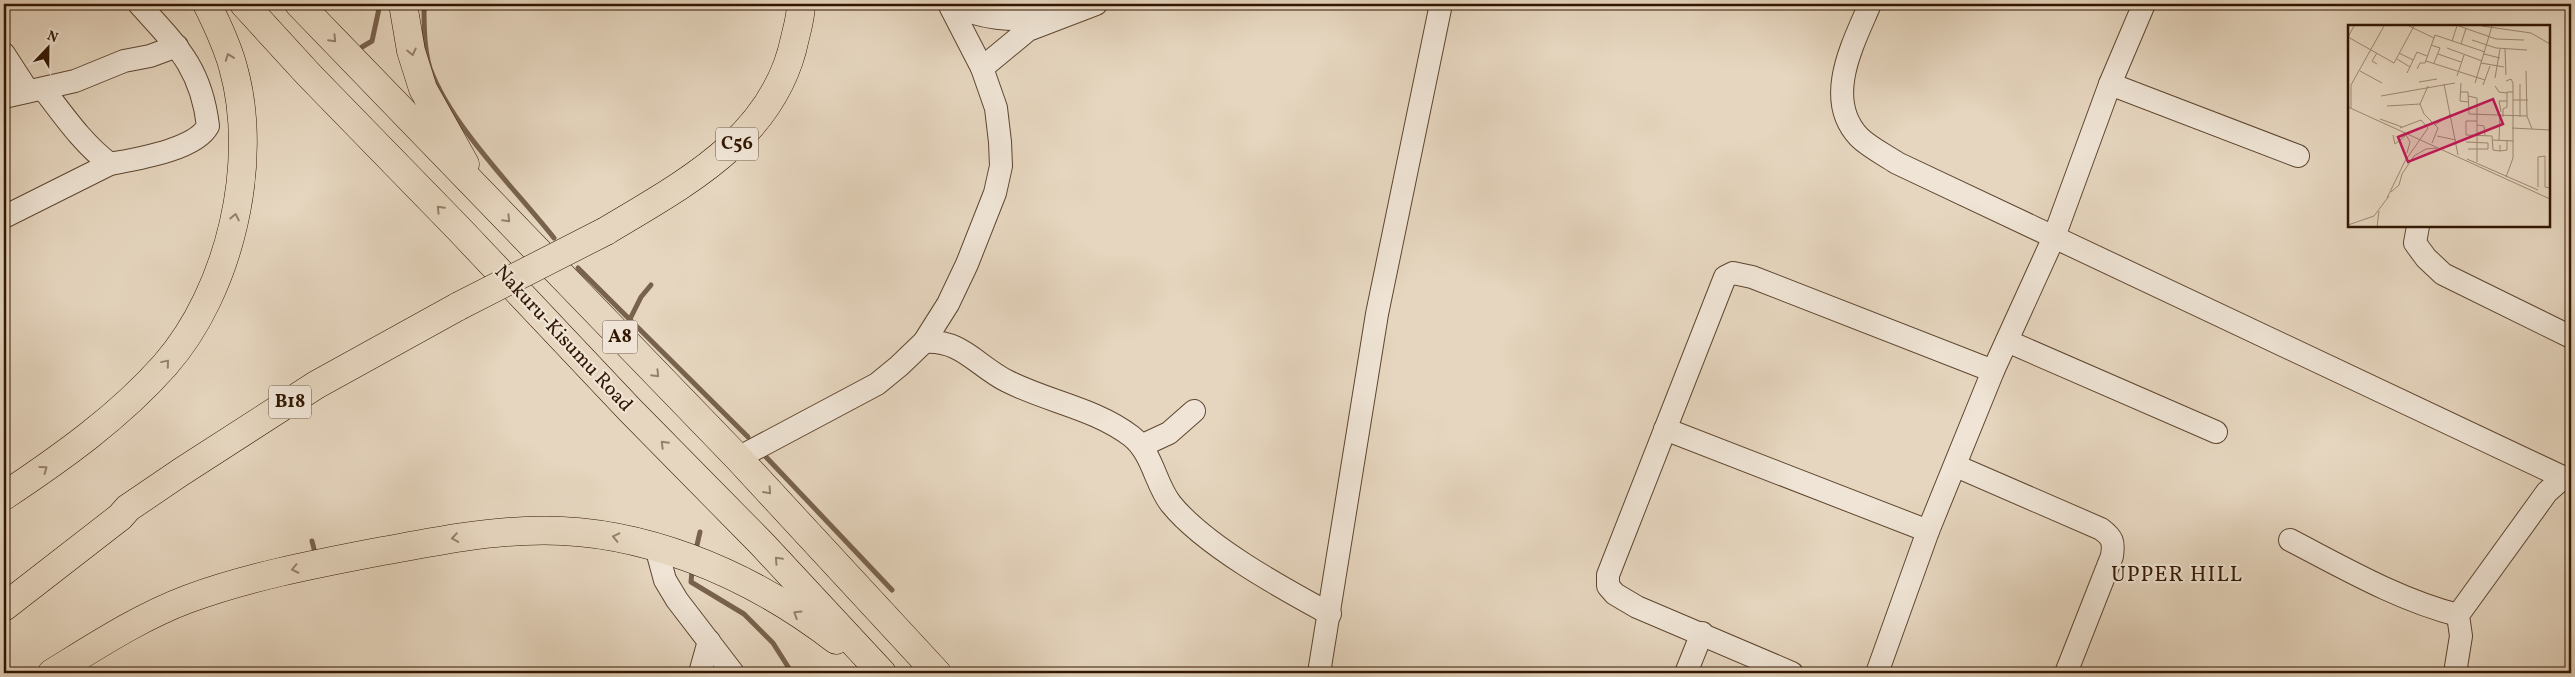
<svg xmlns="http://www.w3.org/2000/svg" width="2575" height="677" font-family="Vollkorn,serif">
	<rect width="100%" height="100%" fill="#e6d6bf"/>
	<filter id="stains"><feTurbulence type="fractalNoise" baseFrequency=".004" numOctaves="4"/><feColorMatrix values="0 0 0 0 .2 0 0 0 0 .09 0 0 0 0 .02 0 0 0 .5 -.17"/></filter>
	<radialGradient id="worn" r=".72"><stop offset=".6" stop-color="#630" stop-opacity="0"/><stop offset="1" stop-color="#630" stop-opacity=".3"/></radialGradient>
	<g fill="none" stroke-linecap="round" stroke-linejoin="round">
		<g stroke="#78624c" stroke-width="5">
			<path d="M 424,4 C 424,24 424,49 430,68 C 451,126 516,190 554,238"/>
			<polyline points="362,47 372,41 380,4"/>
			<polyline points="578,268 748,437"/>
			<polyline points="629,321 641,297 651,285"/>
			<polyline points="766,457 892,590"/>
			<polyline points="312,541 314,549"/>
			<polyline points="697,545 700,532"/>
			<polyline points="692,571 691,582 744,614 773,643 792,673"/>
		</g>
		<defs>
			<g id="minor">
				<path d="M 950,4 C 981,19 1012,21 1046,18"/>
				<path d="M 1870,4 C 1853,44 1823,99 1859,137 C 1869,147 1885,155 1897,163 L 2571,481"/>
				<polyline points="4,54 28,91"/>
				<polyline points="982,68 1028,30 1096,4"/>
				<polyline points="2110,84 2298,156"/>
				<path d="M 44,90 C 64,116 84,145 110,164 C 136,159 195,150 208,126 C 201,67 176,45 139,4"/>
				<polyline points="4,97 75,81 124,61 150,56 177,46"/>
				<polyline points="4,217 110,164"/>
				<polyline points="2418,226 2415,243 2426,258 2443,274 2571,337"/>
				<polyline points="2007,341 2216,432"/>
				<path d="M 924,342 C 961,339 977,366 1007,381 C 1048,402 1094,408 1131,436 C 1153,453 1155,484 1171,504 C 1205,546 1282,588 1330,614"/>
				<polyline points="1665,429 1928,531"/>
				<polyline points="1141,446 1169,433 1194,411"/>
				<polyline points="738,458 877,384 899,366 924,342 948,304 967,264 995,193 1001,166 1000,142 996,108 982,68 949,4"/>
				<path d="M 1956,466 L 2101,529 C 2113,538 2114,542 2112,556 L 2066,673"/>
				<path d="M 2290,540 C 2344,568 2399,600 2458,615"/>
				<polyline points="656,547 665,580 677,600 733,673"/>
				<polyline points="700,673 709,641"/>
				<polyline points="1319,673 1377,314 1441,4"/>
				<polyline points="1686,673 1702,633"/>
				<polyline points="1792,673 1637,607 1615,594 1608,586 1608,575 1725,277 1733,273 1752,277 1993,371"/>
				<polyline points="1877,673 1928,531 1993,371 2054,237 2110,84 2144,4"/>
				<polyline points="2455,673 2461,636 2458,615 2547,492 2564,477"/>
			</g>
			<g id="highway">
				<polyline points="244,4 309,75 459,229 630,410 762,544 882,673"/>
				<polyline points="299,4 738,458 937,673"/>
				<polyline points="403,4 411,51 423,89 465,164"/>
				<path d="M 606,231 C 686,183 775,137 795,38 C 798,26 801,15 801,4"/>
				<path d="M 4,496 C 61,458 119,417 165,365 C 230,291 260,162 233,67 C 227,45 217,24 207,4"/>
				<polyline points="4,607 120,517 128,508 181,472 316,385 459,306"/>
				<path d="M 52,673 C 96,646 140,617 188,599 C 248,577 310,565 372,553 C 423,544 473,533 525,531 C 637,525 749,573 836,640"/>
			</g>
		</defs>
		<use href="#minor" stroke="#5e4630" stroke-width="24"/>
		<use href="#highway" stroke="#311601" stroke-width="29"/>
		<use href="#minor" stroke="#efe4d5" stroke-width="22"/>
		<use href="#highway" stroke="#e6d6bf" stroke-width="28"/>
		<defs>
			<polyline id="highway-bridge" points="459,306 606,231"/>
		</defs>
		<use href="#highway-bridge" stroke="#311601" stroke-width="29" stroke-linecap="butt"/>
		<use href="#highway-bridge" stroke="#e6d6bf" stroke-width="28"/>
	</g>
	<defs><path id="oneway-chevron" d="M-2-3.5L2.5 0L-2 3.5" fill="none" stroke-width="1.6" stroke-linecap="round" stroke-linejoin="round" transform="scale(1.25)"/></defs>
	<g stroke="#95806a">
		<use href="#oneway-chevron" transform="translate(333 39) rotate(46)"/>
		<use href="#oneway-chevron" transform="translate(412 52) rotate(77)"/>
		<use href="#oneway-chevron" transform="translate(229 57) rotate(-110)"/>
		<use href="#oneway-chevron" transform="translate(440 209) rotate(-134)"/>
		<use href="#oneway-chevron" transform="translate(235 217) rotate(-78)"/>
		<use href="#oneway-chevron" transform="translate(507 219) rotate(46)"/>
		<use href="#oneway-chevron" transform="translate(166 363) rotate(-50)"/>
		<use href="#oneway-chevron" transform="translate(656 374) rotate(46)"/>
		<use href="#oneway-chevron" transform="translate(664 444) rotate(-135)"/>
		<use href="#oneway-chevron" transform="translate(44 469) rotate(-36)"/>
		<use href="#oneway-chevron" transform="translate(768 491) rotate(48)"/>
		<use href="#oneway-chevron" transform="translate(616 537) rotate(-167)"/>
		<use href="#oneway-chevron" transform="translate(455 538) rotate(171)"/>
		<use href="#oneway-chevron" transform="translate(778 560) rotate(-133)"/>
		<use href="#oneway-chevron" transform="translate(295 569) rotate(168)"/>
		<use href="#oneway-chevron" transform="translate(797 614) rotate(-148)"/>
	</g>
	<g text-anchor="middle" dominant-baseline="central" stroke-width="4.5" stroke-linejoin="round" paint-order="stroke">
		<g fill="#efe4d5" stroke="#6a5441" stroke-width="1">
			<rect x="716" y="127.5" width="42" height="33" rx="4"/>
			<rect x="602.5" y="320.5" width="35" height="33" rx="4"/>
			<rect x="269" y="385.5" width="42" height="33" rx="4"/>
		</g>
		<g font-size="19" font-weight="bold" fill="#311601">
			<text x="737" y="144">C56</text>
			<text x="620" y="337">A8</text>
			<text x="290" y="402">B18</text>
		</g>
		<g font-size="20" fill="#311601" stroke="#efe4d5">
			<text transform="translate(563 339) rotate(47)">Nakuru-Kisumu Road</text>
		</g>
		<g font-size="22" letter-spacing="1" fill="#311601" stroke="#efe4d5">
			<text x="2177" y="575">UPPER HILL</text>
		</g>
	</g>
	<g transform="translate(2348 25)">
		<rect width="202" height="202" fill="#e6d6bf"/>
		<path fill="none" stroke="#9e8973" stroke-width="1" d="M 6,1 L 0,12 L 46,38 L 66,1M 61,1 L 86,13M 111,1 L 148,14 L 176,15M 134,1 L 183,8 L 202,19M 124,15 L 148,23 L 179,25M 104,16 L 109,1M 113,19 L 118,3M 83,20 L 92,23 L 86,38M 99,23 L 134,36M 157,24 L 158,50M 51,28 L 65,35M 90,29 L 113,37M 136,29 L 152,33M 49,34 L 62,42M 78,36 L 137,55M 133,38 L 156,42M 29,39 L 24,36 L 29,28M 69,44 L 72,38 L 77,38 L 87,10 L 137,27M 12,46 L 34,58M 178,46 L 179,91 L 184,104M 59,48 L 69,27 L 79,31M 109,51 L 116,30M 147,53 L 152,24M 71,57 L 89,54M 113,58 L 112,76 L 120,77M 127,58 L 144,1M 96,59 L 110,130M 135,60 L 142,41M 80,61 L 72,79 L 76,89 L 90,103 L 84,118M 147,61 L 151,67 L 159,68M 112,67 L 120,67 L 121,89 L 179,91M 33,71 L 107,58M 120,71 L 129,73 L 129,137M 165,75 L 172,75 L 172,59M 39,81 L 72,79M 0,82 L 202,174M 3,83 L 3,60 L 36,1M 153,87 L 151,76 L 159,76M 155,92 L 155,84 L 159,82 L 159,67 L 165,67M 172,92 L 172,75 L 180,75M 32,94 L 54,102M 129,96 L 118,96 L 118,110 L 144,111 L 145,125 L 152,126 L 152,120M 87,100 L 103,89M 129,100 L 136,101 L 137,110M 164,103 L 202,105M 57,108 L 62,117 L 59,128M 45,110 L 47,119 L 57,111M 89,111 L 108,115M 145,115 L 165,116M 151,115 L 152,91M 118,117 L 140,118 L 140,124 L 120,124M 152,126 L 159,125 L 159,115M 119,134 L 190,165M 158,152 L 165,133 L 165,58 L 163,54 L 158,56M 190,162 L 190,132 L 197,131 L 197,162 L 202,163M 43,167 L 51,160 L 54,149 L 66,131 L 78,124 L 89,123M 39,173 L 57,136 L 80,103 L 73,95 L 52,103M 0,200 L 26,191 L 41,171M 29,202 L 31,186"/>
		<path fill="#c2185b" fill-opacity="0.15" stroke="#c2185b" stroke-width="2.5" d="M 145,74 L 155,99 L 60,137 L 50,112 Z"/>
		<rect width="202" height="202" fill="none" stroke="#311601" stroke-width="2.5"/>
	</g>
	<rect width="2575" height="677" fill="none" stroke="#e6d6bf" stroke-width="20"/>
	<rect x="5" y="5" width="2565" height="667" fill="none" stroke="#311601" stroke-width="2.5"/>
	<rect x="10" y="10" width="2555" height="657" fill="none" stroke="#311601"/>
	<g transform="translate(48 48) rotate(22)" stroke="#efe4d5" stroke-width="4" paint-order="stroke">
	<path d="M0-4L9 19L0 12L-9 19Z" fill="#311601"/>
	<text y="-8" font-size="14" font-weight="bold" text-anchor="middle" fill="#311601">N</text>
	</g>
	<rect width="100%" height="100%" filter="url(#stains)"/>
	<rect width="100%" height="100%" fill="url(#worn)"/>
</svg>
